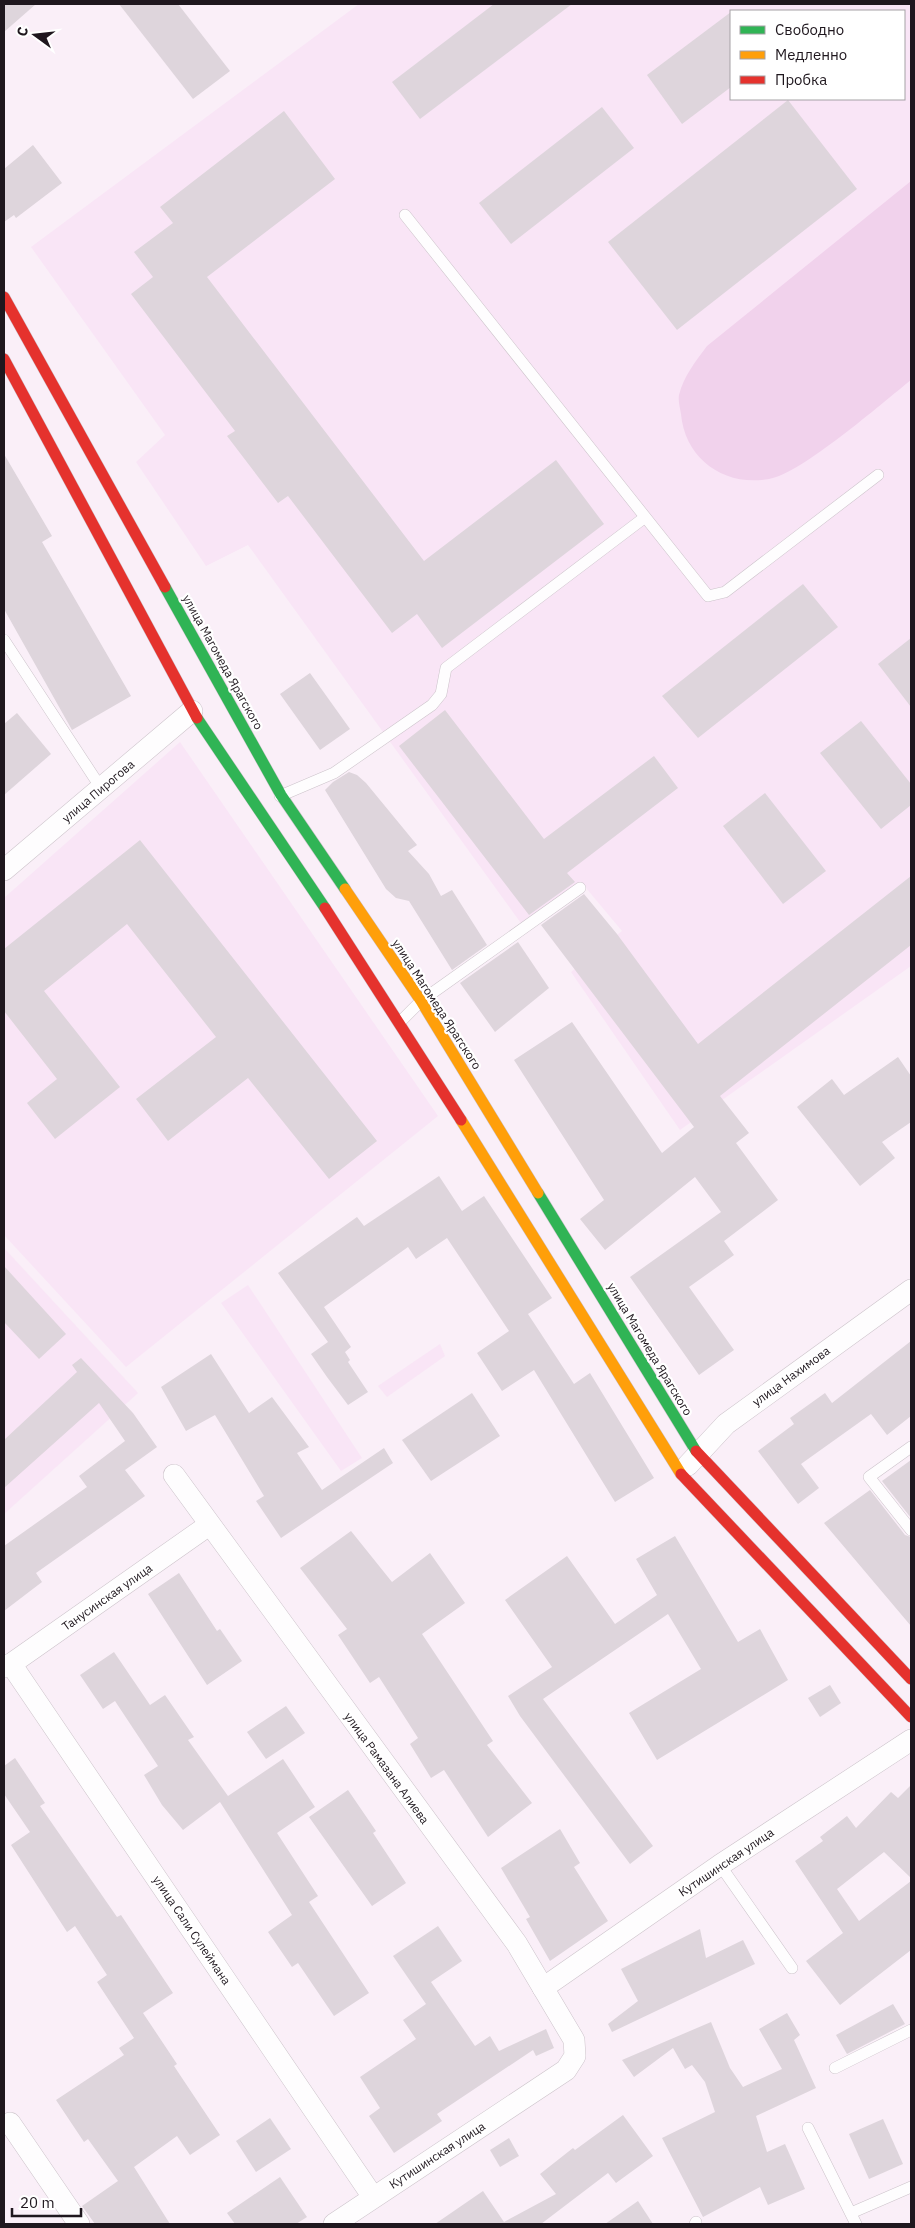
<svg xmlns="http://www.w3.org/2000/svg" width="915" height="2228" font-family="'IBM Plex Sans',sans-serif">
	<rect width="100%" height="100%" fill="#faeff8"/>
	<g fill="#f9e5f6" fill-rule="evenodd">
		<path d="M 359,4 L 911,4 L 911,966 L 680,1130 L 571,972 L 622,931 L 581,882 L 523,926 L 248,545 L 206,566 L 136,462 L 165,435 L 31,247 ZM 731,11 L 904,11 L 904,99 L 731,99 Z"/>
		<polygon points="180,742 438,1116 126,1367 4,1235 4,898"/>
		<polygon points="4,1248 138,1393 4,1514"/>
		<polygon points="248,1285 362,1458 341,1471 221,1303"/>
		<polygon points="440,1344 445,1356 387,1397 378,1386"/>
	</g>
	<path fill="#f1d2ec" d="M 911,181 L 911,380 C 882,403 801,474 769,479 C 724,487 685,459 681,414 C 680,408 678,401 679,395 C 684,376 695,362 707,346 Z"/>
	<g fill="#ded5dc">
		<polygon points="4,4 36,4 4,32"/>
		<polygon points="119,4 178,4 230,71 193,99"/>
		<polygon points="494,4 572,4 420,119 392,82"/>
		<polygon points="731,12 731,87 682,124 647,75"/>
		<polygon points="788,100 857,189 677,330 608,242"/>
		<polygon points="602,107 634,148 511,244 479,203"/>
		<polygon points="284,111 335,179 207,277 424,561 556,460 604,524 442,648 417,614 392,633 288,496 278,503 227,436 235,431 131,294 153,277 134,252 173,223 160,207"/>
		<polygon points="33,145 62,183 16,218 14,215 4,222 4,169"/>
		<polygon points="4,454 52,536 42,542 131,696 72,730 4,609"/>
		<polygon points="803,584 838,627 698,738 662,696"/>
		<polygon points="911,638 911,707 878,664"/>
		<polygon points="310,673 350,729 320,750 280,694"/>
		<polygon points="445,710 544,839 654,756 678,788 567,873 575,882 529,915 399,746"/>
		<polygon points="17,713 51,754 4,795 4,724"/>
		<polygon points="861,721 911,784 911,805 881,829 820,753"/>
		<polygon points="349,772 357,775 366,783 417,845 408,851 429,874 441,896 452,890 487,945 452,970 409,901 396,898 386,889 325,790 333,782"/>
		<polygon points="765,793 826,871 783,904 723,826"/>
		<polygon points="140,840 377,1141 329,1179 248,1078 168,1141 136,1099 216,1037 127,924 44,991 120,1087 55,1139 27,1103 57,1079 4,1011 4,949"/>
		<polygon points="911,876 911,945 720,1096 749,1133 736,1143 778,1200 724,1241 734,1255 689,1287 734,1350 699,1375 630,1277 721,1212 695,1177 605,1250 580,1219 604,1200 514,1060 572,1022 662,1153 694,1127 541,925 584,894 617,934 698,1044"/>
		<polygon points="518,942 549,988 495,1032 460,983"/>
		<polygon points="898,1057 911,1076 911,1122 882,1142 895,1158 860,1186 797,1107 832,1079 844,1095"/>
		<polygon points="439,1176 462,1211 484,1196 552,1298 528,1314 574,1384 590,1373 654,1478 615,1502 534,1370 502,1391 477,1353 509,1331 447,1238 416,1259 408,1247 324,1307 351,1347 345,1352 350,1360 348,1362 368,1392 348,1405 327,1377 311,1354 328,1342 278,1273 357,1217 364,1226"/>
		<polygon points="4,1266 66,1334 39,1359 4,1322"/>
		<polygon points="911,1341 911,1416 887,1435 871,1414 801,1464 819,1488 798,1504 758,1451 794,1424 790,1418 825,1393 832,1403"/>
		<polygon points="211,1354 249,1413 272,1397 309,1447 297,1453 322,1490 384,1448 393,1463 281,1538 256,1501 264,1496 215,1415 186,1431 161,1387"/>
		<polygon points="81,1358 133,1413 157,1447 125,1470 145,1496 36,1573 42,1582 4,1611 4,1546 87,1487 79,1476 125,1441 99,1403 4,1488 4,1440 77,1372 72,1365"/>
		<polygon points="472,1393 500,1436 431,1481 402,1440"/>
		<polygon points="911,1460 911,1518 882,1481"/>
		<polygon points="870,1490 905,1535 911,1537 911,1626 824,1523"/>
		<polygon points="351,1531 392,1582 430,1553 465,1603 422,1634 493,1741 487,1745 532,1803 488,1837 444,1770 431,1778 410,1744 418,1738 379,1677 370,1683 338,1635 347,1629 300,1568"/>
		<polygon points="675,1536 738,1642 760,1629 788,1680 657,1760 629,1713 701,1669 668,1614 543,1699 653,1846 630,1864 520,1716 508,1696 552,1667 505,1600 567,1556 615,1624 657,1595 636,1559"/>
		<polygon points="179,1573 217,1631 220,1629 242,1661 207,1685 148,1594"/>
		<polygon points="114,1652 150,1705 165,1695 194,1737 188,1740 228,1796 283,1759 315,1807 277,1833 318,1896 309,1902 369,1993 334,2016 298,1963 292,1967 268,1932 292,1915 220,1802 183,1830 162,1805 144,1775 158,1766 115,1701 103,1709 80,1675"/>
		<polygon points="830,1685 841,1703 820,1717 808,1698"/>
		<polygon points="286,1706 305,1733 266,1759 247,1732"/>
		<polygon points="15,1758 45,1803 40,1806 117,1917 121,1915 173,1993 143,2013 177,2064 174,2066 220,2135 190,2155 177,2136 134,2167 170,2224 95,2224 82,2206 118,2181 88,2139 84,2142 56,2100 124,2055 119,2048 134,2038 97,1982 107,1975 75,1926 67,1932 11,1845 30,1832 4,1794 4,1766"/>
		<polygon points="911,1785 911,1878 884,1852 837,1889 859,1921 911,1881 911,1950 840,2005 806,1961 843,1933 795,1861 823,1841 820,1837 847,1816 856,1828 891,1792 898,1798"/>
		<polygon points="348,1790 376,1831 373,1833 406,1883 372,1906 309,1817"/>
		<polygon points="560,1829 580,1863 574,1867 608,1921 550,1961 526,1919 530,1917 501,1868"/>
		<polygon points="438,1926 462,1961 431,1982 475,2046 490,2036 499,2051 546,2029 554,2048 536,2056 533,2050 437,2114 442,2121 394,2153 369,2116 380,2108 360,2077 416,2039 403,2020 426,2004 393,1956"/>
		<polygon points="700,1929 706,1958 743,1940 755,1964 612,2032 608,2024 638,2001 621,1969"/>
		<polygon points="893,2004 905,2024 847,2054 836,2035"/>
		<polygon points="787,2013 800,2035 794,2040 816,2088 756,2116 767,2152 785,2144 805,2189 768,2205 760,2187 703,2217 662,2138 715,2112 705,2082 692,2065 685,2069 673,2048 634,2077 622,2060 711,2022 730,2068 743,2087 782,2069 759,2029"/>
		<polygon points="623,2115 653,2156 616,2183 608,2173 541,2224 435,2224 483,2191 504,2222 556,2194 540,2174 573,2148 575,2150"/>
		<polygon points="270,2118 291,2149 256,2172 236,2141"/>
		<polygon points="883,2119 903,2164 869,2179 849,2134"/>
		<polygon points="509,2138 519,2156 500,2167 490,2150"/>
		<polygon points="280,2177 307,2217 296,2224 235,2224 227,2213"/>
		<polygon points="638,2201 653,2224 605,2224"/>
	</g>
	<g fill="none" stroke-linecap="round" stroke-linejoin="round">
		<defs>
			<g id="lane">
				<polyline points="405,215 708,596 725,592 878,475"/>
				<polyline points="4,640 101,788"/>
				<polyline points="280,796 334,773 432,705 441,694 446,668 644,518"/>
				<polyline points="400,1022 421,1001 580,888"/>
				<polyline points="911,1447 869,1477 911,1530"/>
				<polyline points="720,1865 792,1968"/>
				<polyline points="835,2068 911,2030"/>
				<polyline points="808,2128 856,2224"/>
				<polyline points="851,2213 911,2187"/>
				<polyline points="695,2224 696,2222"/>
			</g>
			<g id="street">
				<polyline points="4,870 192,711"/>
				<polyline points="688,1465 726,1424 911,1290"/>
				<polyline points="174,1475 517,1944 574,2040 575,2056 566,2070 334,2224"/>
				<polyline points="11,1664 373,2197"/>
				<polyline points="4,1667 11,1664 209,1525"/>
				<polyline points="543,1988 720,1865 911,1740"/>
				<polyline points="10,2123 79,2224"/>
			</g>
			<g id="fast">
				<polyline points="165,587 281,795 345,889"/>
				<polyline points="197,718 325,908"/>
				<polyline points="538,1193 696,1451"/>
			</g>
			<g id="slow">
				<polyline points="345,889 421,1001 538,1193"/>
				<polyline points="461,1120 681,1474"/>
			</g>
			<g id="jam">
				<polyline points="4,297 165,587"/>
				<polyline points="4,359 197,718"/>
				<polyline points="325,908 461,1120"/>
				<polyline points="696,1451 911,1679"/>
				<polyline points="681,1474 911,1717"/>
			</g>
		</defs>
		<use href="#lane" stroke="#ccc3ca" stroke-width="12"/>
		<use href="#street" stroke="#ccc3ca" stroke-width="22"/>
		<use href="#fast" stroke="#ccc3ca" stroke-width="12"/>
		<use href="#slow" stroke="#ccc3ca" stroke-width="12"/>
		<use href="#jam" stroke="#ccc3ca" stroke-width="12"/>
		<use href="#lane" stroke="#fefdfe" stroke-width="11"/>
		<use href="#street" stroke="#fefdfe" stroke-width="21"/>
		<use href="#fast" stroke="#30b455" stroke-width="11"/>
		<use href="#slow" stroke="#ff9f0a" stroke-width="11"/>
		<use href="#jam" stroke="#e5322d" stroke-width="11"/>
	</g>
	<g text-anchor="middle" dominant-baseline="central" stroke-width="4.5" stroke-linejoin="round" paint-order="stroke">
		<g font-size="12" fill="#1f171e" stroke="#fff">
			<text transform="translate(223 662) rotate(61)">улица Магомеда Ярагского</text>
			<text transform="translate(98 791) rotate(-40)">улица Пирогова</text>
			<text transform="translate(437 1004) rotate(57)">улица Магомеда Ярагского</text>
			<text transform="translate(650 1349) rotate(59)">улица Магомеда Ярагского</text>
			<text transform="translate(791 1376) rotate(-36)">улица Нахимова</text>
			<text transform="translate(107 1597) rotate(-35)">Танусинская улица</text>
			<text transform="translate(387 1768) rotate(54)">улица Рамазана Алиева</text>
			<text transform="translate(726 1862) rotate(-34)">Кутишинская улица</text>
			<text transform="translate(192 1930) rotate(56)">улица Сали Сулеймана</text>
			<text transform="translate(437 2155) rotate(-33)">Кутишинская улица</text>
		</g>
	</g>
	<rect width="915" height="2228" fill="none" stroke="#1f171e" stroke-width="10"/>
	<rect x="730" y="10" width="175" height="90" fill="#ffffff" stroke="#a5a2a5"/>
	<rect x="740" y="26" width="25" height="8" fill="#30b455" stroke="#a5a2a5"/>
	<text x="775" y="35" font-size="15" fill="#1f171e">Свободно</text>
	<rect x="740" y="51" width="25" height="8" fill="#ff9f0a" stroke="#a5a2a5"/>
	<text x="775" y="60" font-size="15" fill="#1f171e">Медленно</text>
	<rect x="740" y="76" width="25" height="8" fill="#e5322d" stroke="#a5a2a5"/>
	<text x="775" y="85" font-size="15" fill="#1f171e">Пробка</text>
	<g transform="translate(35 35) rotate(285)" stroke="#ffffff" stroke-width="4" paint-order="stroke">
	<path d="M0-4L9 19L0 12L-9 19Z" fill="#1f171e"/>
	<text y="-8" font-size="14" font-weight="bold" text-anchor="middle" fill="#1f171e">С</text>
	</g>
	<path d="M12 2208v8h69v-8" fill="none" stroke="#1f171e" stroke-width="2.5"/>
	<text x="20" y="2208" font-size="15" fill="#1f171e" stroke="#ffffff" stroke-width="4" paint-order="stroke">20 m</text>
</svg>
